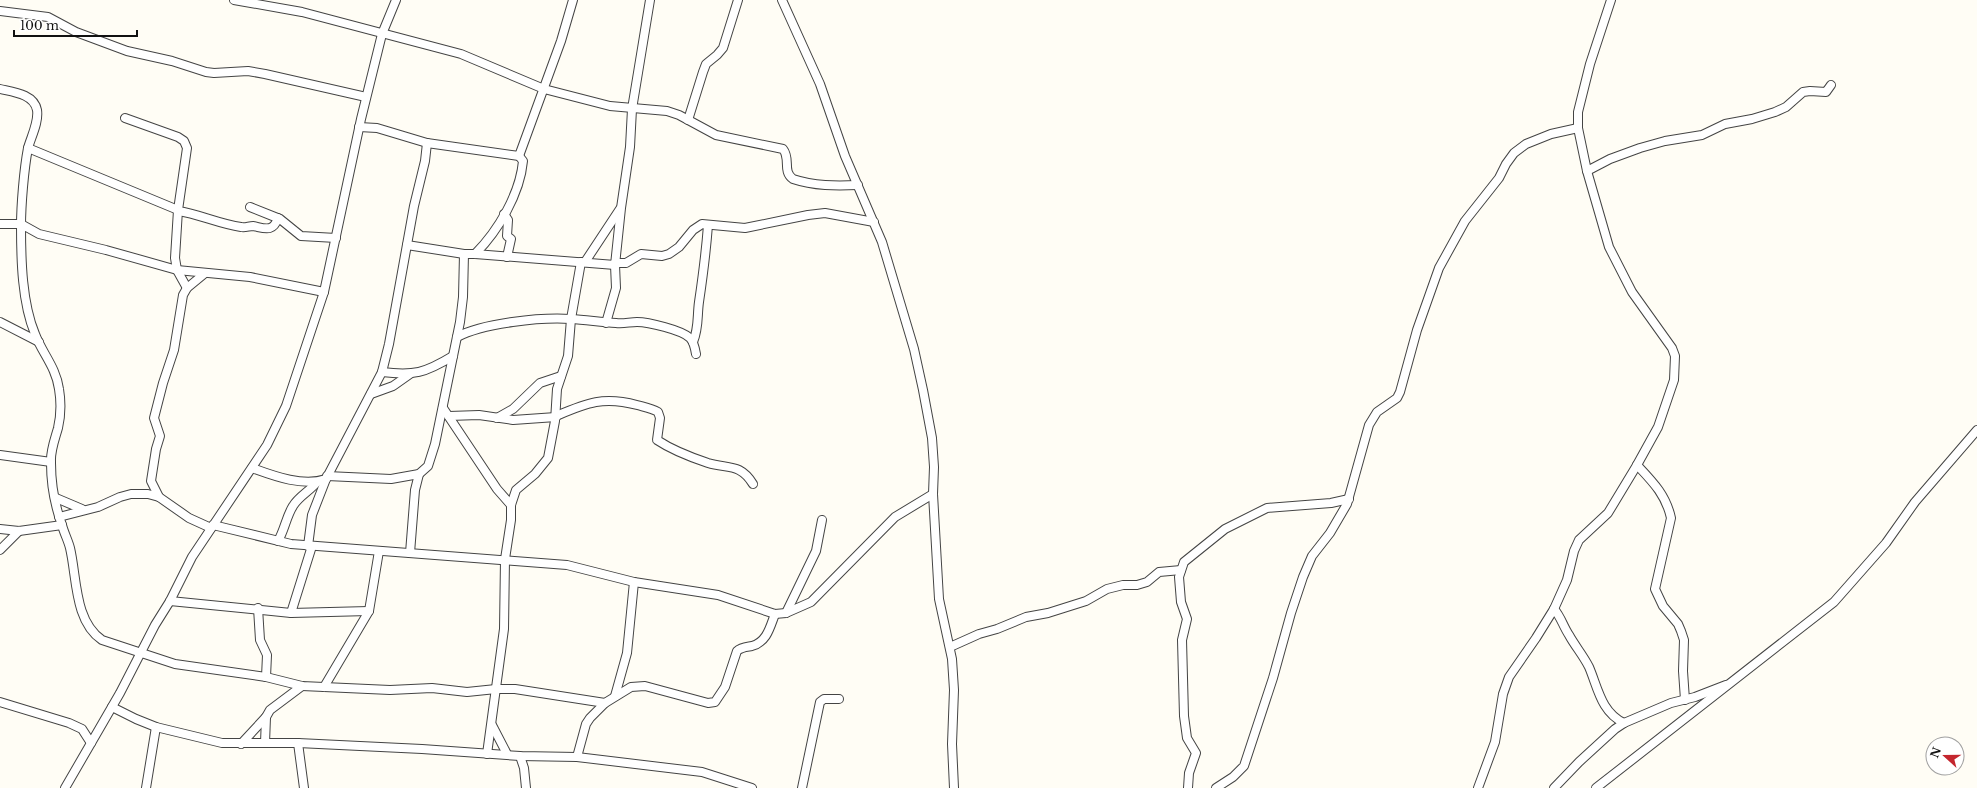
<svg xmlns="http://www.w3.org/2000/svg" width="1977" height="788" font-family="'Libre Baskerville',serif">
	<rect width="100%" height="100%" fill="#fffdf5"/>
	<g fill="none" stroke-linecap="round" stroke-linejoin="round">
		<defs>
			<g id="minor">
				<path d="M 234,0 L 302,12 L 461,54 L 544,89 L 610,106 L 667,111 L 679,115 L 716,135 L 783,149 C 791,159 782,171 793,179 C 814,186 836,186 858,185"/>
				<polyline points="782,0 820,84 845,156 882,242 914,349 923,390 932,438 934,467 933,494 939,599 952,659 954,690 952,744 954,788"/>
				<polyline points="0,11 48,17 76,32 127,51 172,61 206,72 214,73 248,71 265,74 366,97"/>
				<path d="M 0,89 C 13,92 34,94 37,110 C 39,122 31,137 28,148 C 24,169 21,205 21,226 C 21,260 22,303 35,334 C 42,353 56,367 59,389 C 61,401 61,415 58,428 C 55,439 50,451 51,463 C 51,484 55,506 62,525 C 64,533 68,540 70,548 C 77,577 74,621 102,640 L 175,664 L 266,677 L 302,686 L 390,690 L 432,688 L 467,692 L 496,689 L 515,689 L 605,703"/>
				<polyline points="125,118 178,137 184,141 187,148 178,210 175,258 177,270 187,288"/>
				<polyline points="688,120 703,72 706,64 717,55 723,48 738,0"/>
				<polyline points="359,127 377,128 427,143 519,156 561,41 573,0"/>
				<polyline points="28,148 178,210"/>
				<polyline points="1587,171 1610,159 1640,148 1665,141 1702,135 1725,124 1752,119 1775,112 1786,107 1803,92 1810,91 1826,92 1831,85"/>
				<polyline points="250,207 280,219 301,236 336,238"/>
				<path d="M 178,211 C 199,214 219,224 241,227 C 245,228 249,226 253,226 C 264,228 273,233 278,218"/>
				<polyline points="504,214 508,220 507,236 511,239 507,257"/>
				<polyline points="0,224 21,224 39,234 106,250 177,270 250,277 324,292"/>
				<polyline points="407,245 464,254 475,254 615,265"/>
				<path d="M 475,254 C 498,231 520,194 523,161 L 519,156"/>
				<polyline points="585,262 620,209"/>
				<polyline points="615,263 626,263 641,254 662,256 669,254 679,247 693,230 702,224 745,228 808,215 825,213 874,222"/>
				<polyline points="0,322 39,342"/>
				<polyline points="606,323 616,288 615,265 621,208 630,147 632,109 650,0"/>
				<path d="M 457,337 C 483,323 541,317 571,319 C 586,320 601,322 616,323 C 623,324 630,322 637,322 C 648,322 682,330 690,338 C 694,342 695,348 696,354"/>
				<path d="M 693,342 C 699,328 697,316 699,302 C 703,275 706,252 708,225"/>
				<path d="M 382,372 C 414,376 425,373 453,356"/>
				<polyline points="371,394 393,386 410,374"/>
				<polyline points="443,408 497,489 511,505"/>
				<polyline points="449,416 479,415 513,420 556,417"/>
				<path d="M 556,416 C 587,403 603,396 637,405 C 644,407 651,408 658,412 L 660,418 L 657,440 C 672,450 690,457 708,463 C 728,469 740,463 753,484"/>
				<polyline points="497,418 513,409 540,383 561,376"/>
				<polyline points="0,455 51,462"/>
				<path d="M 1637,465 C 1653,482 1666,495 1671,518 L 1655,589 L 1663,606 L 1678,624 L 1681,631 L 1684,640 L 1683,671 L 1685,700"/>
				<path d="M 252,468 C 274,476 303,487 326,479"/>
				<polyline points="327,476 391,479 419,474 428,466 435,444 460,322 463,297 464,254"/>
				<polyline points="159,497 151,481 156,449 160,436 154,418 163,383 174,350 183,295 187,288 204,274"/>
				<polyline points="56,498 82,509"/>
				<polyline points="59,517 98,507 120,497 131,494 148,494 159,497 189,518 211,528"/>
				<polyline points="213,525 291,544 567,565 634,582 718,595 775,614 786,613 811,602 895,517 933,494"/>
				<polyline points="0,529 19,531 62,525"/>
				<path d="M 278,541 C 285,529 286,517 293,506 C 299,496 310,491 317,482"/>
				<polyline points="308,546 312,515 326,479 382,372 389,344 414,206 425,161 427,143"/>
				<polyline points="0,550 19,531"/>
				<polyline points="410,553 415,490 419,474"/>
				<polyline points="170,601 291,613 369,611"/>
				<polyline points="258,608 260,640 267,655 266,677"/>
				<path d="M 1554,609 C 1561,617 1563,626 1569,635 C 1575,646 1583,655 1589,667 C 1598,688 1601,712 1624,723"/>
				<polyline points="291,613 312,546"/>
				<polyline points="786,613 816,551 822,520"/>
				<polyline points="950,647 979,634 997,629 1026,617 1048,613 1086,601 1107,589 1123,585 1137,585 1147,582 1159,572 1181,570"/>
				<polyline points="324,687 369,611 379,551"/>
				<polyline points="615,696 627,653 634,582"/>
				<polyline points="0,702 69,723 82,729 91,743"/>
				<polyline points="112,707 136,719 156,727 222,743 298,743 422,749 520,756 577,757 702,772 752,788"/>
				<polyline points="492,725 507,754"/>
				<polyline points="265,743 266,717 270,710 302,686"/>
				<polyline points="298,743 304,788"/>
				<polyline points="241,744 266,717"/>
				<polyline points="487,754 504,629 505,559 511,520 511,505 516,490 535,474 548,458 555,421 557,389 568,356 571,319 581,262"/>
				<polyline points="520,756 524,768 526,788"/>
				<path d="M 577,757 L 586,724 L 590,718 L 605,703 L 631,687 L 645,686 L 708,703 L 715,702 L 725,687 L 737,651 C 741,647 746,647 752,646 C 767,642 770,627 775,614"/>
				<polyline points="65,788 120,693 155,625 170,601 192,557 267,445 286,406 324,292 361,119 382,34 396,0"/>
				<polyline points="146,788 156,727"/>
				<polyline points="802,788 820,702 824,699 839,699"/>
				<polyline points="1188,788 1189,773 1196,753 1187,738 1184,716 1182,640 1187,619 1181,602 1179,577 1184,562 1225,529 1267,508 1331,503 1349,499"/>
				<polyline points="1216,788 1233,777 1244,766 1273,678 1291,613 1303,577 1312,556 1330,533 1347,504 1369,425 1377,412 1397,398 1400,392 1417,330 1439,268 1465,221 1499,178 1506,164 1514,153 1526,144 1551,134 1578,128"/>
				<polyline points="1478,788 1495,742 1503,694 1509,677 1536,638 1554,609 1567,580 1574,551 1579,540 1608,513 1637,465 1658,427 1674,380 1675,356 1672,348 1632,292 1609,247 1587,171 1578,128 1578,112 1590,64 1611,0"/>
				<polyline points="1554,788 1579,762 1615,729 1624,723 1671,703 1695,697 1726,685"/>
				<polyline points="1596,788 1834,602 1886,543 1915,502 1977,430"/>
			</g>
		</defs>
		<use href="#minor" stroke="#444" stroke-width="10"/>
		<use href="#minor" stroke="#fff" stroke-width="8"/>
	</g>
	<g transform="translate(1945 756) rotate(291)"><circle r="19" fill="#ffffff" stroke="#a0a0a0"/>
	<path d="M0-3L7 15L0 10L-7 15Z" fill="#c4262e"/>
	<text y="-6" font-size="11" font-weight="bold" text-anchor="middle" fill="#111111">N</text>
	</g>
	<path d="M14 30v6h123v-6" fill="none" stroke="#111111" stroke-width="2"/>
	<text x="20" y="30" font-size="12" fill="#111111" stroke="#ffffff" stroke-width="3" paint-order="stroke">100 m</text>
</svg>
